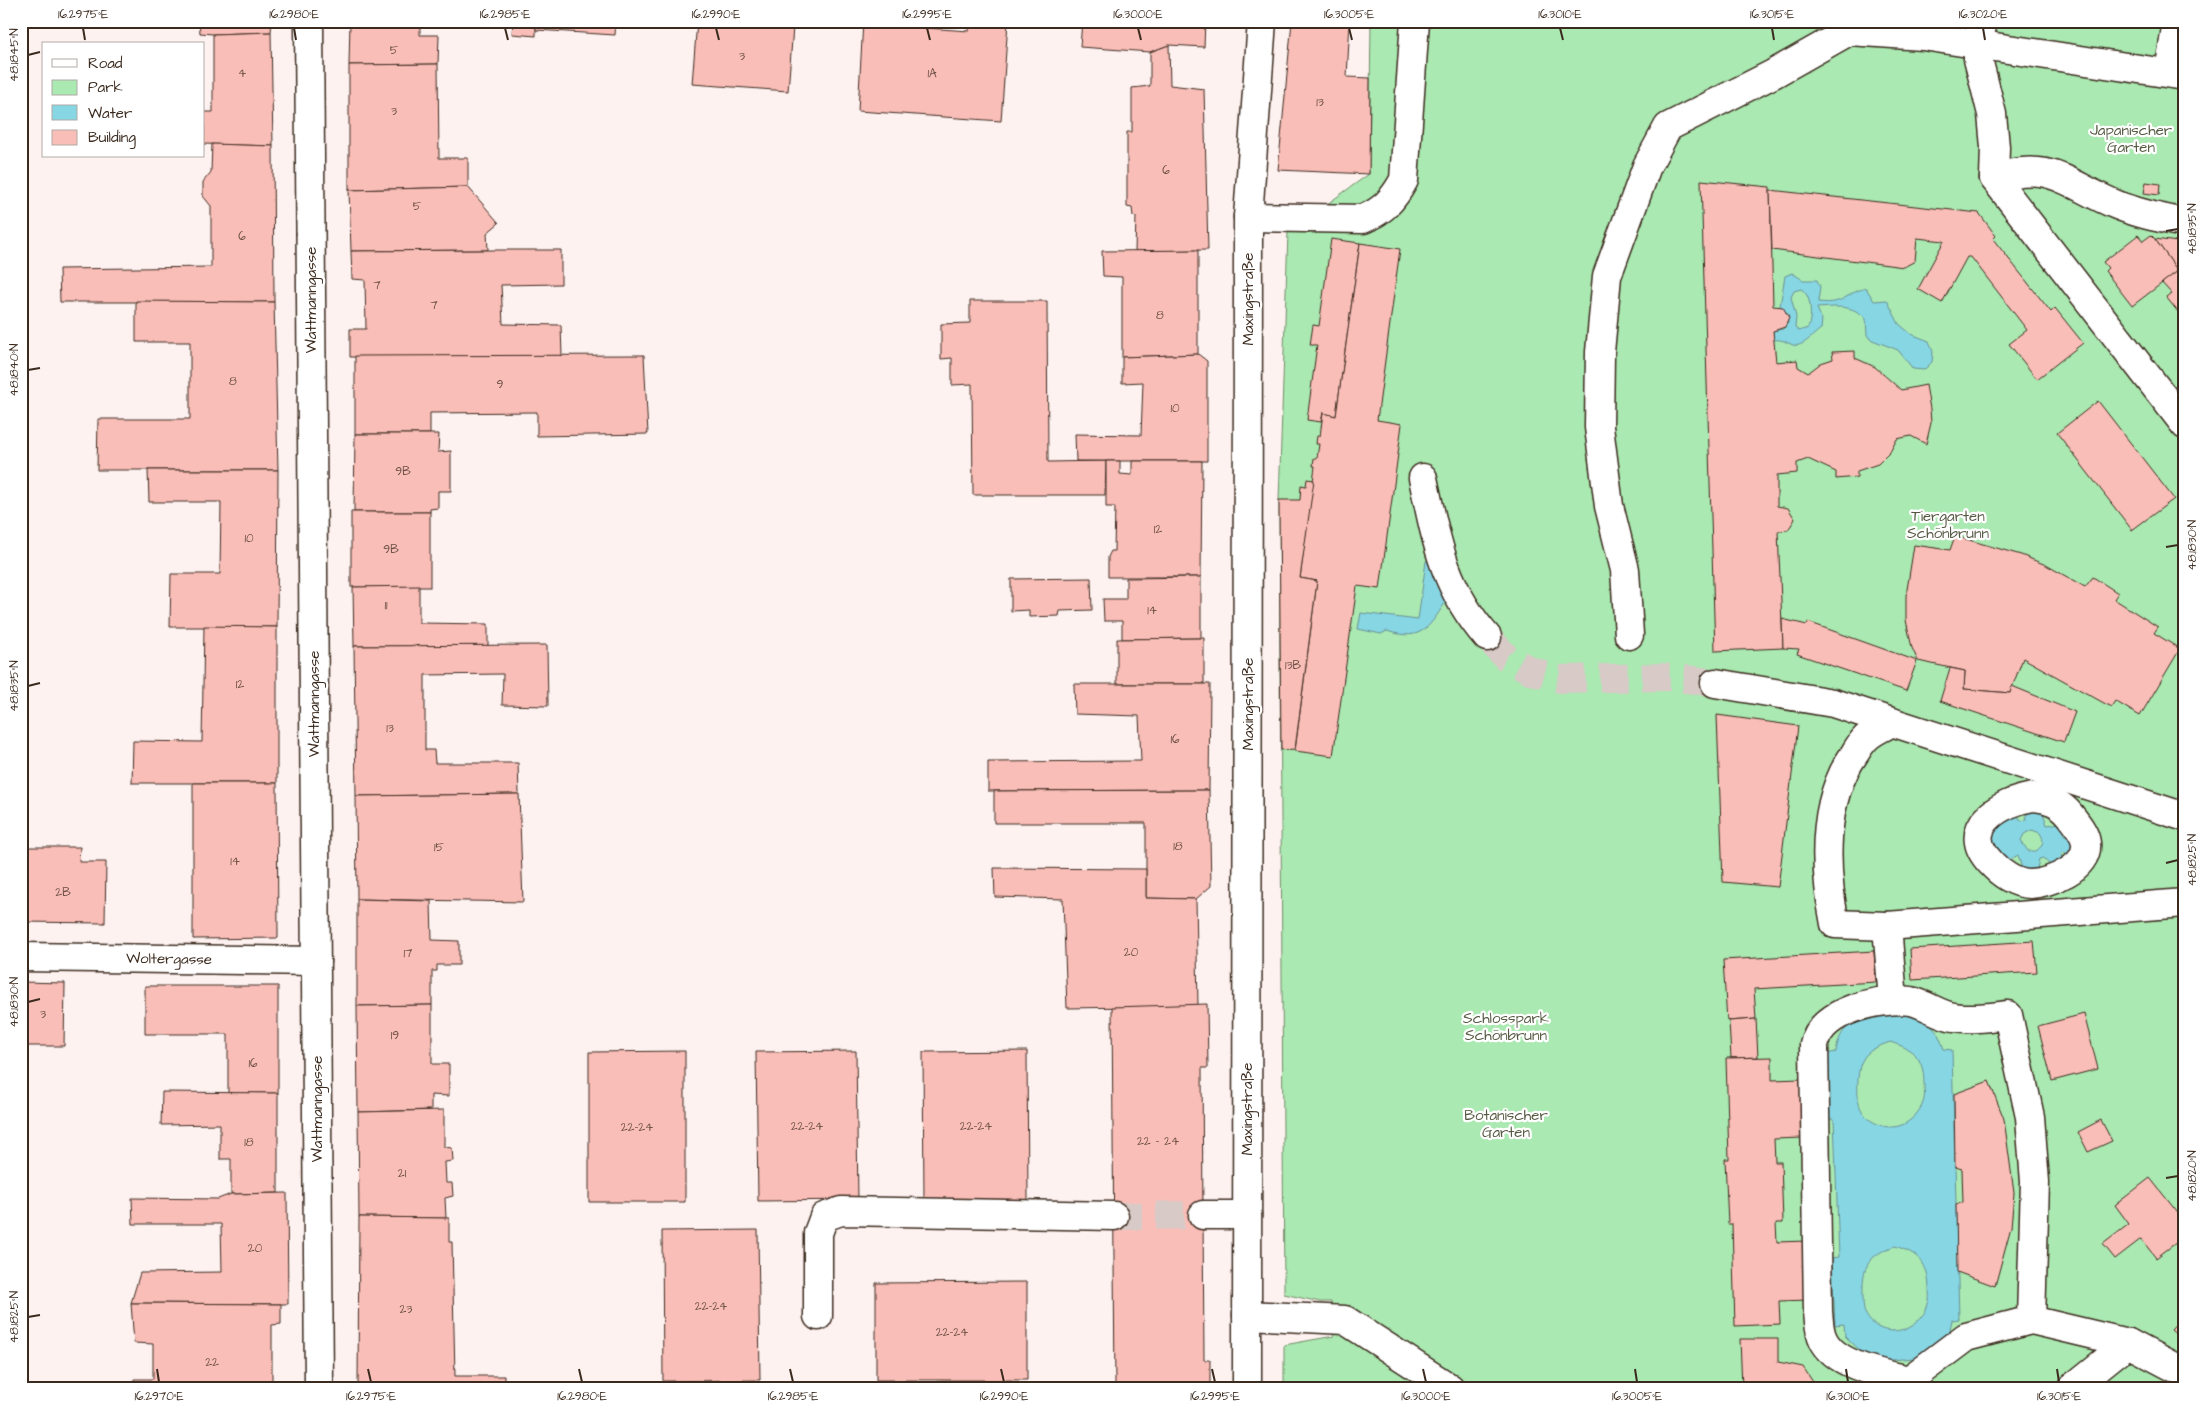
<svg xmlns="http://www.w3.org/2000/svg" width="2206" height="1409" font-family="'Architects Daughter',sans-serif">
	<rect width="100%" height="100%" fill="#fef2f1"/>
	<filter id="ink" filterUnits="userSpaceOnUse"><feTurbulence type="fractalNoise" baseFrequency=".02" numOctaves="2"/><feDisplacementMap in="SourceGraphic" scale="10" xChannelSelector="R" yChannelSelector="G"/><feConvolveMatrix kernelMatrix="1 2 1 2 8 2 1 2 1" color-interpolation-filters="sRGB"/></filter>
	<g filter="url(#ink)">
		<polygon fill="#aae9b1" stroke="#728a68" points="1371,21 2185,21 2185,1388 1284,1388 1284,1345 1334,1336 1331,1302 1320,1302 1284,1294 1279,500 1288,232 1369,174"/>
		<g fill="#87d6e4" stroke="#699195" fill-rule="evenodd">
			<path d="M 1792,273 L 1803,280 L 1817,280 L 1820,287 L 1818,302 C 1846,305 1843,294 1866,288 L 1874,301 L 1887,300 L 1899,324 L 1911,334 L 1929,341 L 1933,352 L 1932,362 L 1924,370 L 1913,369 L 1898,350 L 1870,339 L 1867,335 L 1866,319 C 1853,304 1836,307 1817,308 L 1822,320 L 1821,329 C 1813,334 1803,348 1793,345 C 1785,342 1783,339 1774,340 L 1773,331 L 1783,329 L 1788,323 L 1788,314 L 1780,306 L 1785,276 ZM 1801,289 C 1812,295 1812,317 1808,328 L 1799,331 L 1795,328 L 1796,317 L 1791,297 L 1794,291 Z"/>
			<path d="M 1432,560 L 1449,597 C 1430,625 1424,643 1387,631 L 1381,634 L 1358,629 L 1361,613 L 1418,620 L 1426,561 Z"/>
			<path d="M 2030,810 L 2043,813 L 2047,825 L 2060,823 L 2064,828 L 2064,835 L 2069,835 L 2077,843 L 2069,854 L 2062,852 L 2061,860 L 2050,865 L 2043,858 L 2039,859 L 2037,869 L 2029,872 L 2022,869 L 2018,855 L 2008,861 L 1995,850 L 1990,826 L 2017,814 L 2021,821 L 2026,820 L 2027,813 ZM 2032,830 L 2040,833 C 2045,841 2043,846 2036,851 L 2028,851 L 2021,841 L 2024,834 Z"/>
			<path d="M 1894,1014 C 1926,1018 1933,1018 1944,1049 L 1952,1050 L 1959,1319 L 1952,1320 L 1948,1338 L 1933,1352 L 1914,1358 L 1891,1360 L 1868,1358 L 1845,1336 L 1844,1324 L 1835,1325 L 1832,1258 L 1839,1257 L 1834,1119 L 1828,1119 L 1826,1054 L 1836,1052 C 1840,1019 1865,1016 1894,1014 ZM 1890,1042 C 1914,1049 1924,1058 1924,1084 C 1924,1089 1925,1095 1924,1099 C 1922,1109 1914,1118 1906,1123 C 1891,1132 1869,1125 1861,1109 C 1856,1100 1857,1069 1862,1061 C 1867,1050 1879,1046 1890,1042 ZM 1895,1246 C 1919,1254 1928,1262 1929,1289 C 1929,1293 1930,1300 1928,1304 C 1920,1332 1880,1343 1865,1313 C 1863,1309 1863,1300 1863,1294 C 1862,1267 1868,1255 1895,1246 Z"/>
		</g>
		<g fill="#fabeb8" stroke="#3b2a1e">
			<polygon points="199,21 272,21 271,32 213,34 200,33"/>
			<polygon points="350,21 420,21 420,35 439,35 438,64 349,65"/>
			<polygon points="513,21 536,21 536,36 512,34"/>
			<polygon points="536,21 616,21 615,35 536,30"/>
			<polygon points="697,21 793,27 788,91 692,84"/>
			<polygon points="863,21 898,21 898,26 969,31 970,21 1008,22 1001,121 858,111"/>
			<polygon points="1082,21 1205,21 1204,47 1169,45 1150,52 1080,47"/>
			<polygon points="1292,21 1350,21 1347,77 1370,78 1369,174 1278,170"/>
			<polygon points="271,32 273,146 204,144 204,112 213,112 213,34"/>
			<polygon points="1169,45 1170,85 1204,89 1208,250 1135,251 1136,217 1133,216 1132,208 1127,207 1127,132 1132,132 1132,88 1150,86 1150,52"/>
			<polygon points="438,64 439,158 468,158 468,187 349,190 349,65"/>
			<polygon points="212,144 273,146 274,302 60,302 59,269 211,267 211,206 203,196 203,182 211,172"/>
			<polygon points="1701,180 1770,187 1773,306 1783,307 1789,318 1785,327 1773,331 1776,362 1797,360 1798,367 1808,373 1821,363 1833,359 1832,352 1855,351 1855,358 1875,367 1901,390 1926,385 1930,409 1931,423 1926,444 1911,436 1897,439 1890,452 1878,464 1857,471 1857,477 1836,479 1836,472 1808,459 1797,463 1797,473 1777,475 1777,506 1788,508 1795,519 1788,530 1778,531 1783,648 1715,651"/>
			<polygon points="2146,182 2160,184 2159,195 2144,193"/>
			<polygon points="468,187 499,223 487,233 488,250 351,251 349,190"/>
			<polygon points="1770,190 1979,213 1996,236 1993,239 2051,312 2055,308 2083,343 2037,379 2009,344 2027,330 1971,257 1967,257 1942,303 1918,289 1944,241 1917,238 1915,261 1904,267 1772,250"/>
			<polygon points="2138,235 2143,241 2151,235 2155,239 2178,271 2132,306 2105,271 2108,268 2103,262"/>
			<polygon points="1331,239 1360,243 1336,416 1323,413 1321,422 1307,420 1317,345 1310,345 1313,325 1319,326"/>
			<polygon points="2155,239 2185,243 2185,317 2183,318 2166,297 2171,293 2162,283 2178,271"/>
			<polygon points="1360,243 1400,249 1377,420 1402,424 1380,589 1357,586 1333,756 1295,751 1317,581 1300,578 1315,466 1313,466 1314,458 1317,458 1319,444 1316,444 1317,436 1320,436 1323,413 1336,416"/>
			<polygon points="488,250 561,250 561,284 501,285 503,324 561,325 562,356 350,357 350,329 366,329 365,280 352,279 351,251"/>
			<polygon points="1198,250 1198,354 1122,357 1122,277 1103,276 1102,251"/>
			<polygon points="136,301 274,302 278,470 97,470 98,419 190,419 190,342 136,342"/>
			<polygon points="970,301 1047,301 1048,462 1106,461 1105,495 973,495 972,384 952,385 952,358 941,359 941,324 970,323"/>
			<polygon points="1198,354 1207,361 1207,461 1076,461 1075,434 1141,435 1143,382 1122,383 1122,357"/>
			<polygon points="644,355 648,434 537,436 537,412 430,413 430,434 355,434 355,356"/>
			<polygon points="2098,401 2174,499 2132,530 2057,433"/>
			<polygon points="355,434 439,434 438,452 451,451 451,491 438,491 438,508 430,509 430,512 354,512"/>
			<polygon points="1106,461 1120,461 1120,474 1132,475 1132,461 1202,461 1201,577 1108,577 1108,557 1111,551 1114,551 1115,507 1106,507"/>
			<polygon points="148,470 278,470 277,627 170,627 171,574 220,574 221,502 149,502"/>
			<polygon points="1307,479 1314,480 1300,578 1317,581 1295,749 1281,750 1279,500 1300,500 1301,485 1306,486"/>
			<rect x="351" y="512" width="79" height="75"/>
			<polygon points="1955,536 2021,555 2046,565 2085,587 2093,577 2118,593 2114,599 2158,627 2154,633 2180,649 2140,716 2115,701 2111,707 2023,658 2010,693 1964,689 1965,671 1918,661 1912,648 1906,620 1906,596 1914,545 1950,550"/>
			<polygon points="1201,577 1201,638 1122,639 1122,621 1104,621 1103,599 1126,599 1126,578"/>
			<polygon points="1091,578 1092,610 1060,611 1059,616 1029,617 1029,610 1011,611 1011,579"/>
			<polygon points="419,586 419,623 488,624 488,646 354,646 353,587"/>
			<polygon points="1782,619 1807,625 1808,622 1917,661 1906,691 1797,654 1799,649 1783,648"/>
			<polygon points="204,626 277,627 277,783 132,783 133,741 202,742"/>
			<polygon points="1204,638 1204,684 1117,684 1117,639"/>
			<polygon points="547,645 548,706 502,705 503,674 425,675 425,750 434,750 435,763 518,763 519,794 356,796 354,646"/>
			<polygon points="1950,668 1965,671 1964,689 2010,693 2012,686 2075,712 2064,742 1940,701"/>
			<polygon points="1074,684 1210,684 1209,790 988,791 988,762 1141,761 1139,716 1075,714"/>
			<polygon points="1717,715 1798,726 1778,887 1723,882"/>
			<polygon points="193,783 277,783 278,938 193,939"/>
			<polygon points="1209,790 1211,886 1196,899 1146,898 1146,823 994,823 994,791"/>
			<polygon points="519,794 523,902 357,899 356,796"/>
			<polygon points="21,847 80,847 79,862 106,862 105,923 21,922"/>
			<polygon points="994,868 1146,869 1146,898 1196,899 1198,1006 1067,1008 1063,899 995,897"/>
			<polygon points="357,899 431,901 432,940 459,941 459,965 437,965 437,971 432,971 432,1005 357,1006"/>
			<polygon points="2034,941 2037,972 1912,980 1910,949"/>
			<polygon points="1874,951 1876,982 1754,989 1756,1019 1727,1021 1723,960"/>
			<polygon points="21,982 65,983 64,1046 21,1046"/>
			<polygon points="145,986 278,986 278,1093 228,1093 228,1034 145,1034"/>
			<polygon points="1207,1004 1208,1068 1202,1068 1204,1360 1210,1360 1210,1388 1115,1388 1112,1007"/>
			<polygon points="432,1005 432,1064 449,1064 449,1096 431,1095 431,1110 358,1112 357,1006"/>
			<polygon points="2084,1014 2098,1069 2052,1081 2038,1026"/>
			<polygon points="1756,1019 1758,1057 1731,1058 1729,1021"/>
			<polygon points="685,1051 685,1202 589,1202 589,1052"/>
			<polygon points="856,1051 858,1200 758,1201 756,1052"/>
			<polygon points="1027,1051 1028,1200 924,1201 923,1052"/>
			<polygon points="1772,1057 1772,1080 1801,1079 1803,1138 1774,1139 1775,1162 1781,1162 1783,1223 1776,1223 1777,1242 1807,1241 1808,1300 1779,1301 1780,1324 1735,1326 1732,1224 1728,1224 1725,1159 1729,1159 1726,1058"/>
			<polygon points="1989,1081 2004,1119 2014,1193 2011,1227 1995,1286 1957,1272 1956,1205 1963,1202 1962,1169 1955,1167 1954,1094"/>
			<polygon points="162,1092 278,1093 278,1193 231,1194 231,1159 220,1159 220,1124 161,1125"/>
			<polygon points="444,1110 444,1147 452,1148 453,1161 445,1162 446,1183 452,1183 453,1196 445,1198 446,1218 359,1217 358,1112"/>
			<polygon points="2101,1120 2112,1141 2088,1152 2078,1132"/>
			<polygon points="2150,1178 2185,1222 2185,1236 2156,1258 2141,1239 2115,1259 2103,1244 2129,1224 2115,1205"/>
			<polygon points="287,1193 288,1304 131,1303 140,1273 222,1272 221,1224 133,1224 132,1198 218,1199 231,1194"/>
			<polygon points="359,1217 449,1218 449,1242 452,1242 455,1376 504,1376 504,1388 358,1388"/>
			<polygon points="758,1230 760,1380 663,1381 662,1231"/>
			<polygon points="1027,1282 1027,1380 876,1380 876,1283"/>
			<polygon points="131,1303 281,1304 281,1324 272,1325 272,1388 134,1388 134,1379 153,1379 153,1344 134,1343"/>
			<polygon points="2185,1314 2185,1341 2171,1329"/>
			<polygon points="1740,1339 1778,1339 1778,1362 1803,1367 1815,1385 1815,1388 1742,1388"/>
		</g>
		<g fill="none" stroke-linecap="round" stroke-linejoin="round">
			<g stroke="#d7cac7" stroke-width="28" stroke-dasharray="28 14" stroke-linecap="butt">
				<polyline points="1487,637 1506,657 1532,671 1560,679 1673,677 1715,683"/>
				<polyline points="1114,1216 1203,1215"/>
			</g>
			<defs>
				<g id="minor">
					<polyline points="309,21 319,1388"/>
					<polyline points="1983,21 1978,44 1978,59 1992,114 1995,147 1994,178 2185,425"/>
					<polyline points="2169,73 2177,21"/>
					<path d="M 1994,178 C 2053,159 2067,185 2117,205 C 2139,214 2161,218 2185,223"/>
					<path d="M 1248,217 L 1363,219 C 1383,211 1393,200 1404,180 L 1415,21"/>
					<path d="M 1423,478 C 1436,540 1444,588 1487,637"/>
					<polyline points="1629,635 1625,570 1609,506 1599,427 1600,352 1607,276 1647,166 1668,127 1773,74 1849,31 1923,36 2185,76"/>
					<polyline points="1715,683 1833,703 2185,817"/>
					<path d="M 1892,722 C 1884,727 1873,731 1866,738 C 1862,742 1858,748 1855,753 C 1821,801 1824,869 1835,924 L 1887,926 L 2185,903"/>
					<path d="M 2033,797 C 2049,798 2061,803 2071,816 C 2077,824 2085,833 2086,843 C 2089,868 2050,883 2030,884 C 2015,884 2000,873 1991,863 C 1957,828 2000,802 2033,797 Z"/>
					<polyline points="1887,926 1893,1000"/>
					<polyline points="21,957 316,961"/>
					<polyline points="1203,1215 1247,1215"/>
					<polyline points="1247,1315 1345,1320 1450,1388"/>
					<polyline points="818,1316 818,1233 824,1217 841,1211 1114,1216"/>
					<path d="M 2031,1320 L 2035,1182 L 2030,1117 L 2008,1015 C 1990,1017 1972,1020 1954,1017 C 1939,1015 1926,1004 1911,1001 C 1881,997 1820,1010 1814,1045 L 1818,1312 C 1819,1321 1819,1331 1823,1339 C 1835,1366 1884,1374 1909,1380 L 1966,1337 L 2031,1320 L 2128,1343 L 2185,1373"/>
					<polyline points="1247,1388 1248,217 1262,21"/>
					<polyline points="2072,1388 2128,1343"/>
				</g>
			</defs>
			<use href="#minor" stroke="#3b2a1e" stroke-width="31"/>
			<use href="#minor" stroke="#fff" stroke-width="28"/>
		</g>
	</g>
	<path fill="none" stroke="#3b2a1e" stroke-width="2" d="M 83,28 L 85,40M 294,28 L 296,40M 505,28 L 508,40M 716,28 L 719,40M 927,28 L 930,40M 1138,28 L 1141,40M 1349,28 L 1352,40M 1560,28 L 1563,40M 1772,28 L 1774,40M 1983,28 L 1985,40M 28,55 L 40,52M 2166,231 L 2178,229M 28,370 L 40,368M 2166,547 L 2178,545M 28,686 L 40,683M 2166,863 L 2178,860M 28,1002 L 40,999M 2166,1178 L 2178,1176M 28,1317 L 40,1315M 157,1369 L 159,1382M 368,1369 L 371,1382M 579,1369 L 582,1382M 790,1369 L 793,1382M 1001,1369 L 1004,1382M 1212,1369 L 1215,1382M 1423,1369 L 1426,1382M 1635,1369 L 1637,1382M 1846,1369 L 1848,1382M 2057,1369 L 2059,1382"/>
	<g text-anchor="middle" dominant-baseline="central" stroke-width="4.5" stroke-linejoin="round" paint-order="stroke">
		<g font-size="12" fill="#6b4f44">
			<text x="394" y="50">5</text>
			<text x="742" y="56">3</text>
			<text x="242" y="73">4</text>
			<text x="932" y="73">1A</text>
			<text x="1320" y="102">13</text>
			<text x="394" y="111">3</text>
			<text x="1166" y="170">6</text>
			<text x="417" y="206">5</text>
			<text x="242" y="236">6</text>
			<text x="377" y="285">7</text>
			<text x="434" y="305">7</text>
			<text x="1160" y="315">8</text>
			<text x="233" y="381">8</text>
			<text x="500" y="384">9</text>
			<text x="1175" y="408">10</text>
			<text x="403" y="471">9B</text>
			<text x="1158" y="529">12</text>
			<text x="249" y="538">10</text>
			<text x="391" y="549">9B</text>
			<text x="386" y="605">11</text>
			<text x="1152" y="610">14</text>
			<text x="1293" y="665">13B</text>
			<text x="240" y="684">12</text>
			<text x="390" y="728">13</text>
			<text x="1175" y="739">16</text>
			<text x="1178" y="846">18</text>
			<text x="439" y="847">15</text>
			<text x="235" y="861">14</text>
			<text x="63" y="892">2B</text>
			<text x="1131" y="952">20</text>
			<text x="408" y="953">17</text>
			<text x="43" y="1014">3</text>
			<text x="395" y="1035">19</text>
			<text x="253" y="1063">16</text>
			<text x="807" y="1126">22-24</text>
			<text x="976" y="1126">22-24</text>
			<text x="637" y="1127">22-24</text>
			<text x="1158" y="1141">22 - 24</text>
			<text x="249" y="1142">18</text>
			<text x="402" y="1173">21</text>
			<text x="255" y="1248">20</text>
			<text x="711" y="1306">22-24</text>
			<text x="406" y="1309">23</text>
			<text x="952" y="1332">22-24</text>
			<text x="212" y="1362">22</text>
		</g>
		<g font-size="15" fill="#575a43" stroke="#fff">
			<text x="2131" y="130">Japanischer<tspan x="2131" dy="17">Garten</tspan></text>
			<text x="1948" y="516">Tiergarten<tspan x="1948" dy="17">Schönbrunn</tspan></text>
			<text x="1506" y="1018">Schlosspark<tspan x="1506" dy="17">Schönbrunn</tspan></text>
			<text x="1506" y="1115">Botanischer<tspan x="1506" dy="17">Garten</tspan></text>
		</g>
		<g font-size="15" fill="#3b2a1e" stroke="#fff">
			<text transform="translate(1248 299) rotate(-90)">Maxingstraße</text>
			<text transform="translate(311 300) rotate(-90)">Wattmanngasse</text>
			<text transform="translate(314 704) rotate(-90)">Wattmanngasse</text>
			<text transform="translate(1248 704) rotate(-90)">Maxingstraße</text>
			<text transform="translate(169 959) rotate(1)">Woltergasse</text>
			<text transform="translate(317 1109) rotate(-90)">Wattmanngasse</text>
			<text transform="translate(1247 1109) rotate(-90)">Maxingstraße</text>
		</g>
	</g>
	<rect width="2206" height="1409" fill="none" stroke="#fff" stroke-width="55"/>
	<rect x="42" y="42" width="162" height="115" fill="#ffffff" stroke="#b1aaa5"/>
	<rect x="52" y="59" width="25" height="8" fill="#ffffff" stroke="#b1aaa5"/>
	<text x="88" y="68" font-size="15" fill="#3b2a1e">Road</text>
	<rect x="52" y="80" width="25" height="15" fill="#aae9b1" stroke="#b1aaa5"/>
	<text x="88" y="92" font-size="15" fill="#3b2a1e">Park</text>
	<rect x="52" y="105" width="25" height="15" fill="#87d6e4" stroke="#b1aaa5"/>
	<text x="88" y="118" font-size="15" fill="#3b2a1e">Water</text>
	<rect x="52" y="130" width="25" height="15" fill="#fabeb8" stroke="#b1aaa5"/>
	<text x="88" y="142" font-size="15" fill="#3b2a1e">Building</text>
	<rect x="28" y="28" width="2150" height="1354" fill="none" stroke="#3b2a1e" stroke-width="2"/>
	<g font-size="12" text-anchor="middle" fill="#3b2a1e">
		<text x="83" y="18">16.2975°E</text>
		<text x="294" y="18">16.2980°E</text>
		<text x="505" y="18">16.2985°E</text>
		<text x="716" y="18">16.2990°E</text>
		<text x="927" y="18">16.2995°E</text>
		<text x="1138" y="18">16.3000°E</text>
		<text x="1349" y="18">16.3005°E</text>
		<text x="1560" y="18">16.3010°E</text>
		<text x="1772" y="18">16.3015°E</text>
		<text x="1983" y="18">16.3020°E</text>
		<text transform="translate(14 55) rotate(-90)" y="4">48.1845°N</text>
		<text transform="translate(2192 229) rotate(-90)" y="4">48.1835°N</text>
		<text transform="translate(14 370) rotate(-90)" y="4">48.1840°N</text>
		<text transform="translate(2192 545) rotate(-90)" y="4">48.1830°N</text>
		<text transform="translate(14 686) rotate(-90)" y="4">48.1835°N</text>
		<text transform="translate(2192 860) rotate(-90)" y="4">48.1825°N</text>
		<text transform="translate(14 1002) rotate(-90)" y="4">48.1830°N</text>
		<text transform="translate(2192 1176) rotate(-90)" y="4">48.1820°N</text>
		<text transform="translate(14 1317) rotate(-90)" y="4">48.1825°N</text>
		<text x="159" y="1400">16.2970°E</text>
		<text x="371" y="1400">16.2975°E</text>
		<text x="582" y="1400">16.2980°E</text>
		<text x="793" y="1400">16.2985°E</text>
		<text x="1004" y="1400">16.2990°E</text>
		<text x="1215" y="1400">16.2995°E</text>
		<text x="1426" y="1400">16.3000°E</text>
		<text x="1637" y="1400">16.3005°E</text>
		<text x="1848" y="1400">16.3010°E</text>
		<text x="2059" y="1400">16.3015°E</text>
	</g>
</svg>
